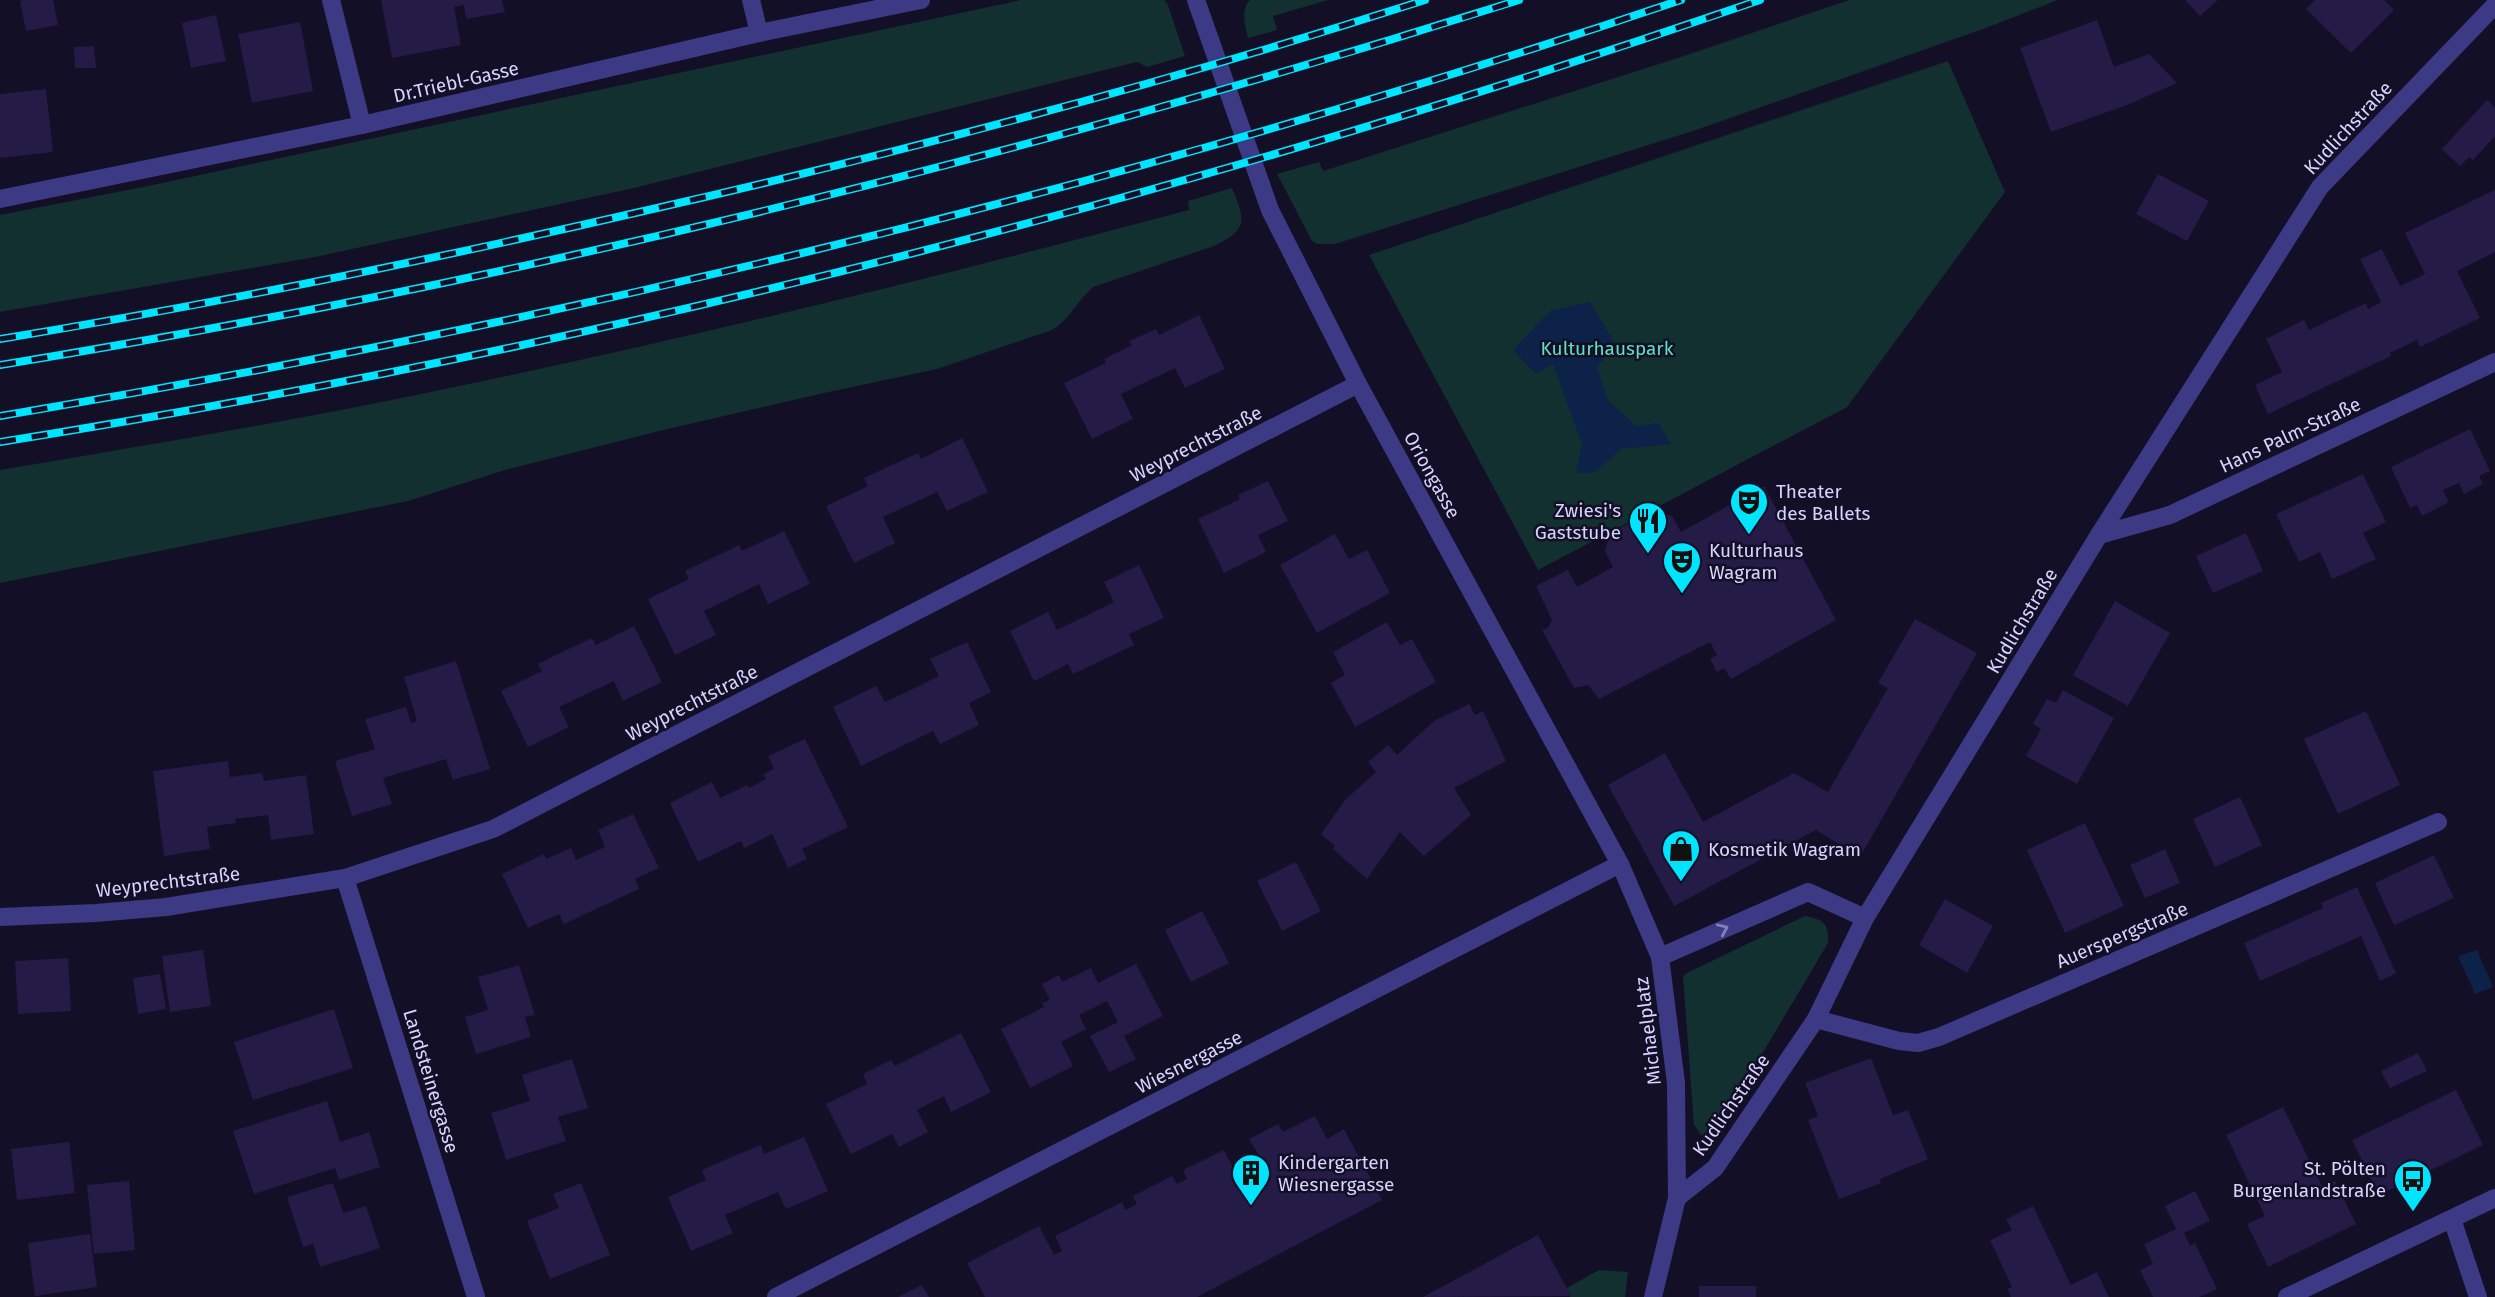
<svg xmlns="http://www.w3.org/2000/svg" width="2495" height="1297" font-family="'Fira Sans',sans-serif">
	<rect width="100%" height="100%" fill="#130f26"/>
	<g fill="#12302f">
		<polygon points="1021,0 1164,0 1168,5 1185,56 1147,67 1137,62 634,188 315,257 0,312 0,215 153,185"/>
		<path d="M 1250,0 L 1328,0 L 1273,16 L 1277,30 L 1248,38 C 1245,24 1240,11 1250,0 Z"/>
		<polygon points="1849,0 2058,0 1983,29 1699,129 1335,244 1317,244 1312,241 1277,174 1319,162 1323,171 1684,56"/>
		<polygon points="1948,61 2005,192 1847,407 1538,570 1369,255"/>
		<path d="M 1232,188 C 1246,221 1248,229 1214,246 L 1093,287 C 1078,300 1069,320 1052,330 L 937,369 L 824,393 L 659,431 L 505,470 L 408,501 L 0,583 L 0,470 C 155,444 310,418 464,385 C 707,334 949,274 1189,210 L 1188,201 Z"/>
		<path d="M 1805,916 C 1824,919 1829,925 1828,943 L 1714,1135 L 1703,1137 L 1694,1125 L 1683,977 L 1685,974 Z"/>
		<polygon points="1599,1270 1628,1272 1625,1297 1569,1297 1571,1296 1567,1288"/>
	</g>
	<g fill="#0c2248">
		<polygon points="1590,302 1615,344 1597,367 1608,400 1636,426 1658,423 1671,444 1621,449 1594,473 1576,473 1582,444 1553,364 1536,374 1513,350 1550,311"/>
		<polygon points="2477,950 2493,987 2475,994 2458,956"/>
	</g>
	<g fill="#241b47">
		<polygon points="23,0 53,0 58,25 26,31 20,1"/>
		<polygon points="381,0 502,0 505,12 466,19 464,5 454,7 461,45 392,58"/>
		<polygon points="2185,0 2218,0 2200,16"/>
		<polygon points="2315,0 2384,0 2394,10 2351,53 2306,9"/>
		<polygon points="216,15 226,61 191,68 182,23"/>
		<polygon points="2097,20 2114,67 2149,54 2177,83 2127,105 2051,132 2020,48"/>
		<polygon points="300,22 313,91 252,103 238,34"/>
		<polygon points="94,46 96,68 75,68 74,47"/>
		<polygon points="46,89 53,152 0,158 0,94"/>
		<polygon points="2487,100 2495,108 2495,136 2473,160 2469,157 2460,166 2442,149"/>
		<polygon points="2158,174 2209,201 2187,241 2136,214"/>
		<polygon points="2495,190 2495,252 2457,271 2480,318 2420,347 2417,340 2390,353 2391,356 2268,414 2255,385 2282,372 2266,339 2304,320 2309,330 2366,303 2368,309 2381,302 2360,259 2382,249 2400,286 2425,274 2405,233"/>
		<polygon points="1199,315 1225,369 1185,388 1175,368 1121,394 1133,419 1092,439 1064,383 1106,363 1104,359 1132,345 1129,341 1156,329 1159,335"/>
		<polygon points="2470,429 2490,471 2479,476 2483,484 2464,494 2459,483 2443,490 2449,502 2422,516 2417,505 2410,508 2391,467"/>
		<polygon points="962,438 988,492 947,511 937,492 883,517 895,543 854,563 826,506 868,486 864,478 918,453 921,459"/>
		<polygon points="2363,474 2386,522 2363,533 2376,559 2332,579 2320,552 2299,562 2276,514"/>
		<polygon points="1268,481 1288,521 1258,535 1266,552 1224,573 1198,519 1240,499 1238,495"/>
		<polygon points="1764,486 1836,620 1731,679 1724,668 1717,672 1710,659 1717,655 1710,642 1599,699 1588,685 1574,688 1542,630 1548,628 1552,620 1536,586 1568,570 1577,587 1613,567 1605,551 1610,533 1654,511 1672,516 1681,532"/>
		<polygon points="784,531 810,584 768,604 759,584 704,611 716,635 675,655 648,599 689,579 685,571 739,545 742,551"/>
		<polygon points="2246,533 2263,571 2213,593 2196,556"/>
		<polygon points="1335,534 1349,559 1367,550 1390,593 1317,633 1280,565"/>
		<polygon points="1139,565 1164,618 1129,634 1134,645 1073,674 1068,664 1034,681 1010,631 1048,612 1057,630 1114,602 1104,582"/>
		<polygon points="2115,601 2170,633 2128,706 2073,675"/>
		<polygon points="1915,619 1977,653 1860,857 1816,830 1674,906 1608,785 1665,753 1703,822 1794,773 1828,792 1888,688 1878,683"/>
		<polygon points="1387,622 1400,645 1412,639 1436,682 1355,727 1331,683 1345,675 1333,652"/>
		<polygon points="634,626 662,682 623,701 614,681 559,707 569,727 528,747 501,691 542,671 538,664 564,651 592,638 596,645"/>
		<polygon points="967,642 991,692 969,703 979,725 940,744 933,731 861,766 833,707 876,686 885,702 913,689 939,676 930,659"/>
		<polygon points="456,661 490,769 453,780 446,759 383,778 392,804 352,816 335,761 375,749 365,719 406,707 411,723 417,721 404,677"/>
		<polygon points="2063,690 2114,718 2077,784 2026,756 2041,729 2033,724 2047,699 2056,703"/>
		<polygon points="1469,704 1475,715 1483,711 1506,761 1454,788 1471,815 1424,856 1400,832 1367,879 1333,849 1335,846 1321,834 1345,800 1376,772 1368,762 1388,745 1397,755 1434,721"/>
		<polygon points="2366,711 2400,785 2338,814 2304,739"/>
		<polygon points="805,739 848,827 802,849 807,859 788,868 772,834 744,848 741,841 698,862 670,803 712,782 720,798 747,785 749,788 766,779 763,774 774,769 768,756"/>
		<polygon points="228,761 230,777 262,773 264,781 306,775 314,834 271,840 268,815 235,819 236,823 207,827 210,849 164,856 153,771"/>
		<polygon points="2240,797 2262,845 2215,867 2193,819"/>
		<polygon points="633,814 659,868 635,879 639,889 564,924 559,914 528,928 502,874 544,854 546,859 571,848 576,860 605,847 598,830"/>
		<polygon points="2085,823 2124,906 2065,933 2027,850"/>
		<polygon points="2165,849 2180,883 2145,898 2130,865"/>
		<polygon points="2434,855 2454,898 2394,925 2375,883"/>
		<polygon points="1296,862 1321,911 1282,931 1257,881"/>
		<polygon points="2357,887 2396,973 2380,981 2361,936 2260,981 2244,943 2323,908 2321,903"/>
		<polygon points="1945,899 1993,926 1967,973 1919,945"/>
		<polygon points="1202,911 1229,963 1191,982 1165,930"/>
		<polygon points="203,950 211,1006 170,1012 162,956"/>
		<polygon points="68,958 71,1011 18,1014 15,961"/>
		<polygon points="1136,964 1163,1016 1124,1036 1136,1059 1109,1072 1090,1036 1118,1022 1107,1001 1079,1015 1086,1029 1061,1042 1073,1066 1030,1088 1001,1029 1044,1007 1042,1003 1050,1000 1042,984 1059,975 1062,982 1091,968 1098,983"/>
		<polygon points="519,965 535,1015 525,1017 531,1037 476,1054 465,1017 488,1010 478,977"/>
		<polygon points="160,974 166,1009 138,1014 133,978"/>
		<polygon points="334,1009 353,1068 253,1100 234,1042"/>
		<polygon points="961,1033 991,1092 951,1112 944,1096 917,1110 928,1132 899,1147 892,1134 851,1154 826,1104 867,1084 863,1074 891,1060 895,1066"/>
		<polygon points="2418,1053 2427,1071 2390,1088 2381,1071"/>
		<polygon points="1871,1058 1893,1115 1908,1110 1928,1159 1880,1179 1881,1183 1839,1199 1808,1120 1818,1116 1805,1083"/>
		<polygon points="572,1059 588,1108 558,1117 566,1141 506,1160 491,1113 530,1101 522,1075"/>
		<polygon points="2456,1090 2483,1145 2379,1195 2352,1140"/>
		<polygon points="327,1101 340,1142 369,1132 380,1167 339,1180 335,1168 254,1194 233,1131"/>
		<polygon points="2283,1107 2323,1188 2335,1181 2356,1224 2268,1267 2247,1224 2265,1216 2226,1135"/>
		<polygon points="1315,1116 1327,1139 1344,1129 1382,1200 1197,1297 985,1297 967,1263 1039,1226 1054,1255 1062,1251 1055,1236 1122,1202 1126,1210 1137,1204 1133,1196 1172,1176 1177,1184 1187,1179 1183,1170 1224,1150 1234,1170 1260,1157 1249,1139 1278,1124 1283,1132"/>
		<polygon points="804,1137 828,1191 786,1209 778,1192 725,1215 733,1233 691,1251 668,1197 706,1180 702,1170 729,1158 761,1145 764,1154"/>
		<polygon points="69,1142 75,1193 17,1200 11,1149"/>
		<polygon points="129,1181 135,1250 94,1254 87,1185"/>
		<polygon points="333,1183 343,1213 366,1206 380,1248 320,1267 313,1244 303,1247 287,1197"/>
		<polygon points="581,1183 610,1255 550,1279 527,1221 559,1208 553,1194"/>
		<polygon points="2195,1191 2210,1221 2184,1233 2190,1246 2195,1243 2217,1289 2199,1297 2153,1297 2140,1270 2153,1264 2144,1244 2176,1229 2165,1206"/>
		<polygon points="2033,1206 2071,1285 2097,1272 2109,1297 2011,1297 2007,1289 2012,1287 1990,1240 2012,1230 2006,1219"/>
		<polygon points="90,1234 97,1287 35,1296 28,1243"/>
		<polygon points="1538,1235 1571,1296 1423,1297"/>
		<polygon points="922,1285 929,1297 898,1297"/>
		<rect x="1699" y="1286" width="57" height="11"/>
	</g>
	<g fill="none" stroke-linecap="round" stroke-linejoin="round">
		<g stroke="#3d3a85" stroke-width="18">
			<polyline points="331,0 362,125"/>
			<polyline points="751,0 759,33"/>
			<polyline points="1196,0 1270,210 1358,384 1620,864 1660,957 1676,1083 1677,1198 1653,1297"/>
			<polyline points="0,199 362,125 759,33 921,0"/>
			<polyline points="2099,535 2170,515 2495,362"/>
			<polyline points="345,878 476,1297"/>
			<polyline points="0,917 96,913 166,907 345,878 493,829 1358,384"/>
			<polyline points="1660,957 1808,892 1865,918"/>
			<polyline points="1816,1019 1899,1041 1918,1043 1939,1037 2438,822"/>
			<polyline points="1677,1198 1715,1168 1816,1019 1865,918 2099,535 2320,187 2495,5"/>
			<polyline points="2452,1219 2478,1297"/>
			<polyline points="776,1297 1620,864"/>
			<polyline points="2287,1297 2495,1198"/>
		</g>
		<defs>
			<g id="rail">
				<path d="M 0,339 C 221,303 440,258 657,208 C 916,149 1172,81 1425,0"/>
				<path d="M 0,365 C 515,282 1022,157 1519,0"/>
				<path d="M 0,416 C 570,321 1133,185 1681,0"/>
				<path d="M 0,442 C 598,348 1187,196 1760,0"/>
			</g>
		</defs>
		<use href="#rail" stroke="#00e5ff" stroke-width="8"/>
		<use href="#rail" stroke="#130f26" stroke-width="5" stroke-dasharray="16" stroke-linecap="butt"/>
	</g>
	<defs><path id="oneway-chevron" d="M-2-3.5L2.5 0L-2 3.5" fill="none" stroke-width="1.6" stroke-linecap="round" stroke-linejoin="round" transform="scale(1.75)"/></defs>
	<use stroke="#837fbc" href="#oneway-chevron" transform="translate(1723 929) rotate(-24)"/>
	<defs>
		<symbol id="theatre-pin" viewBox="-11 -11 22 30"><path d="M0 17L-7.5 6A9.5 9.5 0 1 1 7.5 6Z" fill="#00e5ff" stroke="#130f26"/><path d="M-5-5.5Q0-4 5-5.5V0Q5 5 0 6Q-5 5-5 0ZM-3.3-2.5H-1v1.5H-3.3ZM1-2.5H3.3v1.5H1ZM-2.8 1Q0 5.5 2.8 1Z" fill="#111"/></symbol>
		<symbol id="restaurant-pin" viewBox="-11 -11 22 30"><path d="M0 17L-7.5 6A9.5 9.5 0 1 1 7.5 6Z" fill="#00e5ff" stroke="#130f26"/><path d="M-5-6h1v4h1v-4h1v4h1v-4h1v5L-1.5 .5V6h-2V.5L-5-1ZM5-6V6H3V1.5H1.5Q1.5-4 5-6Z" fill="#111"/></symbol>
		<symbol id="shop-pin" viewBox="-11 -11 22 30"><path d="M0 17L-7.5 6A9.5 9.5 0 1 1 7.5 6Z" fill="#00e5ff" stroke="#130f26"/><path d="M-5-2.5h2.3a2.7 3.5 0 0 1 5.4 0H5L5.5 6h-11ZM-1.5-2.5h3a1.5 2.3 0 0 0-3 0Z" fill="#111"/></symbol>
		<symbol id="building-pin" viewBox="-11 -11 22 30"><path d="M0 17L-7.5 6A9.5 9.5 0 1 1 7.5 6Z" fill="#00e5ff" stroke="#130f26"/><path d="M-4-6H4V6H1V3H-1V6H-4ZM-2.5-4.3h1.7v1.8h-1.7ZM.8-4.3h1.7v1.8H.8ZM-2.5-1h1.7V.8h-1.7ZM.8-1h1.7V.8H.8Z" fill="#111"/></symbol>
		<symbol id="bus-pin" viewBox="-11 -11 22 30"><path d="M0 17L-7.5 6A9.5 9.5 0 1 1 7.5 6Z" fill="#00e5ff" stroke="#130f26"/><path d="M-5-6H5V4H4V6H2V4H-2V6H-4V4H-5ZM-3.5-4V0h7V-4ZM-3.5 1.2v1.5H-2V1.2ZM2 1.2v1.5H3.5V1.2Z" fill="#111"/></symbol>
	</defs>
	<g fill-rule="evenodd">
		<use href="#theatre-pin" x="1727" y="480" width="44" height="60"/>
		<use href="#restaurant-pin" x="1626" y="499" width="44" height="60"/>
		<use href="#theatre-pin" x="1660" y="539" width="44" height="60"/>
		<use href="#shop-pin" x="1659" y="827" width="44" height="60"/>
		<use href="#building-pin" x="1229" y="1151" width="44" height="60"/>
		<use href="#bus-pin" x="2391" y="1157" width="44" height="60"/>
	</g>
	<g text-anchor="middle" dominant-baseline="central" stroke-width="5" stroke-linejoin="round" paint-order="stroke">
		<g font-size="19" fill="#d9d4ff" stroke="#130f26">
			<text transform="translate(456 82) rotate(-13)">Dr.Triebl-Gasse</text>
			<text transform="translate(2348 128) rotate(-47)">Kudlichstraße</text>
			<text transform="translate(2290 435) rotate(-25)">Hans Palm-Straße</text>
			<text transform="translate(1196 444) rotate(-27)">Weyprechtstraße</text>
			<text transform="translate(1432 475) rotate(61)">Oriongasse</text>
			<text transform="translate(2022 621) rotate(-59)">Kudlichstraße</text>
			<text transform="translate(692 703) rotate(-27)">Weyprechtstraße</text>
			<text transform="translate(168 882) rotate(-7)">Weyprechtstraße</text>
			<text transform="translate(2122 935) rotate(-23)">Auerspergstraße</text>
			<text transform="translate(1648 1031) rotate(-97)">Michaelplatz</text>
			<text transform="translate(1189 1062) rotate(-27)">Wiesnergasse</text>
			<text transform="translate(431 1081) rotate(73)">Landsteinergasse</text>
			<text transform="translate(1731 1105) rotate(-55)">Kudlichstraße</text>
		</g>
		<g font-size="19" fill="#5fe0c0" stroke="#130f26">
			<text x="1607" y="348">Kulturhauspark</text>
		</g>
		<g font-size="19" fill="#d9d4ff" stroke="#130f26" text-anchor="start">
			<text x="1776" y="491">Theater<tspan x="1776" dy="22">des Ballets</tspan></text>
			<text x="1621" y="510" text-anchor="end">Zwiesi's<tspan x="1621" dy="22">Gaststube</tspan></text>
			<text x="1709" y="550">Kulturhaus<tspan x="1709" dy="22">Wagram</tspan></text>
			<text x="1708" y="849">Kosmetik Wagram</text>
			<text x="1278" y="1162">Kindergarten<tspan x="1278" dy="22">Wiesnergasse</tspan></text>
			<text x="2386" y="1168" text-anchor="end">St. Pölten<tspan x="2386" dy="22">Burgenlandstraße</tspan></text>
		</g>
	</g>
</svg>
